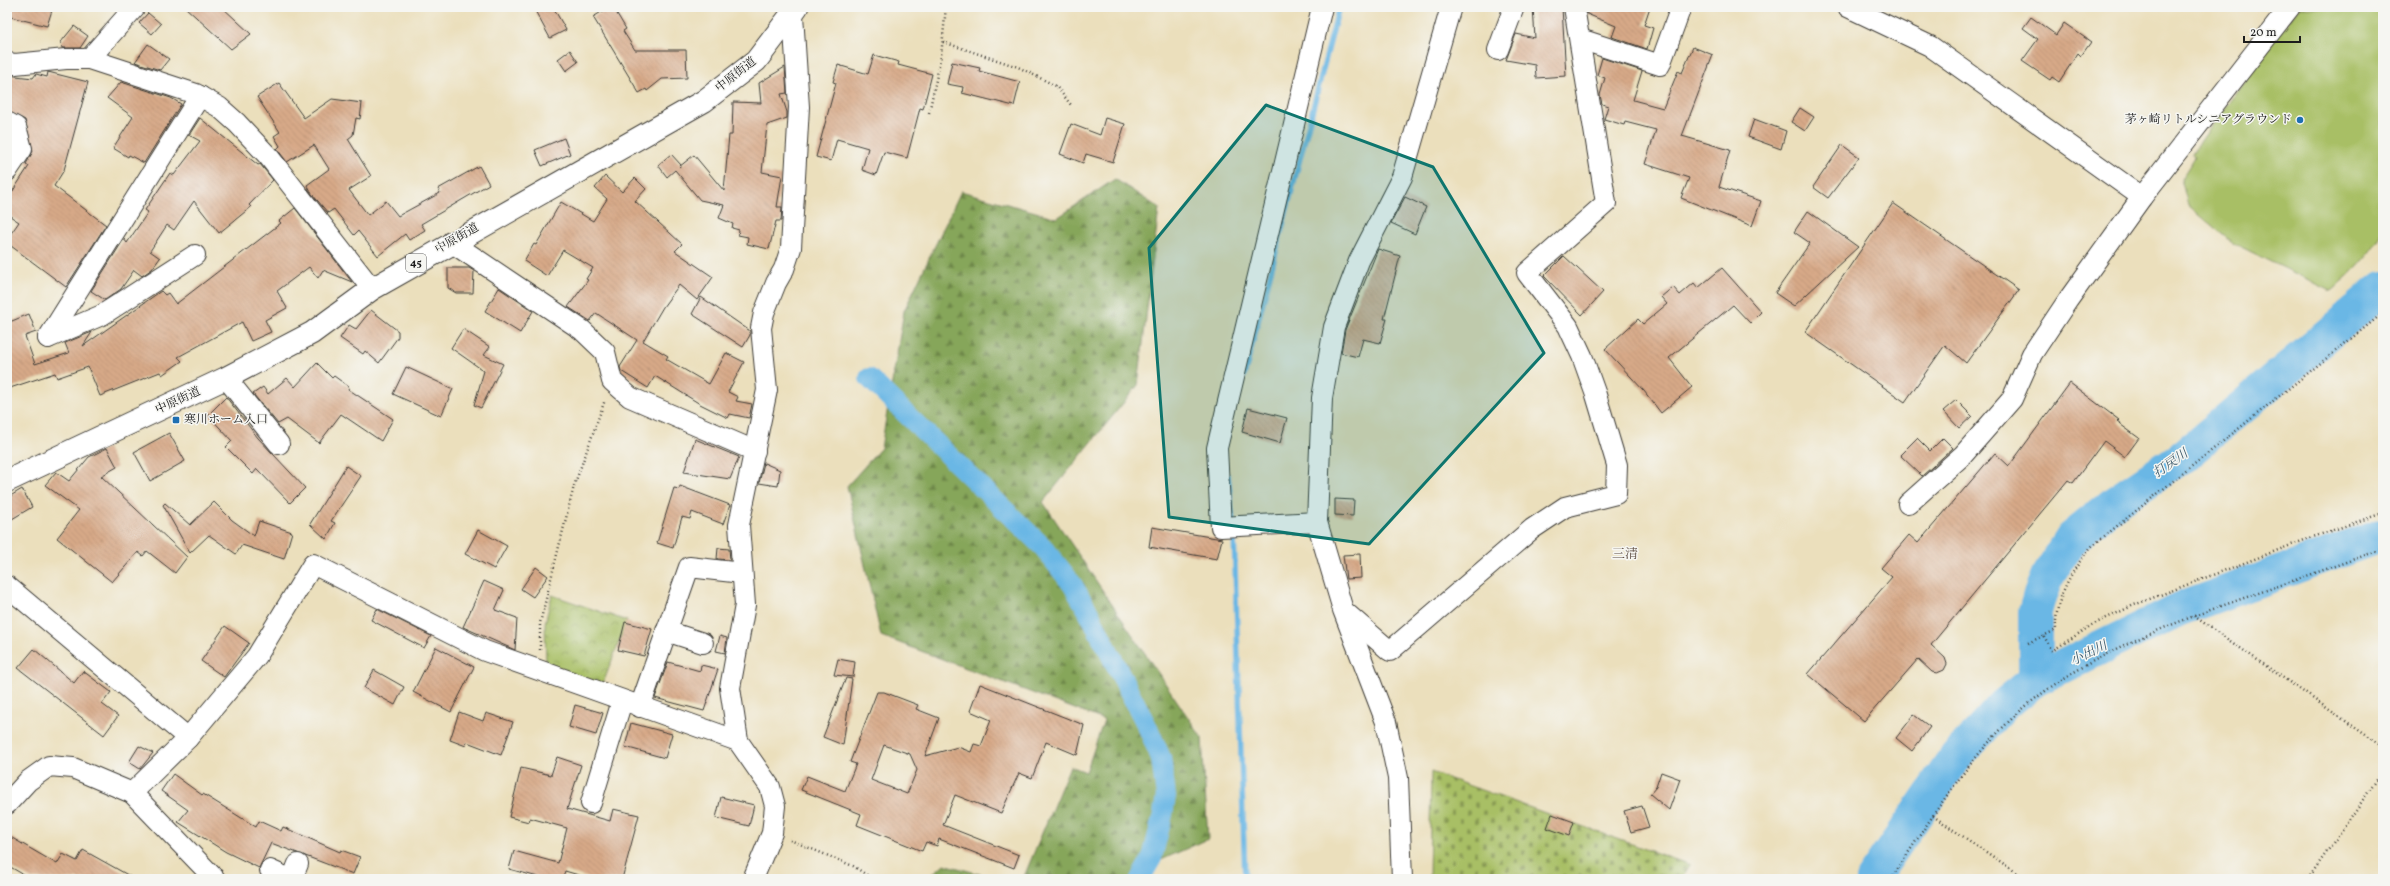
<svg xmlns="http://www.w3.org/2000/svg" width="2390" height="886" font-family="Vollkorn,'Noto Serif JP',serif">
	<defs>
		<pattern id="forest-firs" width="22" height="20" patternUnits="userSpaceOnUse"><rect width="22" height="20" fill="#86a65a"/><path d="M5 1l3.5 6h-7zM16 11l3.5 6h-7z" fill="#6d864a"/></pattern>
		<pattern id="cemetery-stones" width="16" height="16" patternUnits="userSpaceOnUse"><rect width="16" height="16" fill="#a8bf65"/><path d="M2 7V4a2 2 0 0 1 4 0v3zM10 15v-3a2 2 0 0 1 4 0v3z" fill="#889a52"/></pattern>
		<pattern id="park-crowns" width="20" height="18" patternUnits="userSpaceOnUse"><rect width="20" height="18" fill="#a8bf65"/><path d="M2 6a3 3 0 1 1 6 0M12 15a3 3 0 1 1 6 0" fill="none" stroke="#889a52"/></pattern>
		<pattern id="building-back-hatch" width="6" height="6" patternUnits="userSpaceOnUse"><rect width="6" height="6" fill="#d7a988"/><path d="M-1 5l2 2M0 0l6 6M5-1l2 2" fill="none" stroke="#b89175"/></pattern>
	</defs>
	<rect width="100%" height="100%" fill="#f6f6f2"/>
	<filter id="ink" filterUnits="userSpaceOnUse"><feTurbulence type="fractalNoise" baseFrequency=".025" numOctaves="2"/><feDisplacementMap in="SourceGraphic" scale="8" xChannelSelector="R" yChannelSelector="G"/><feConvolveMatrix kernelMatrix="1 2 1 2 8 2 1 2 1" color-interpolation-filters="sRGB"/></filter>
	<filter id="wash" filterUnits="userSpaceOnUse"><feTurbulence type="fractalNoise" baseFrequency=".012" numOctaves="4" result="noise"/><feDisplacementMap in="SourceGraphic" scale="16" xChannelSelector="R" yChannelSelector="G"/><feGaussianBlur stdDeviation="0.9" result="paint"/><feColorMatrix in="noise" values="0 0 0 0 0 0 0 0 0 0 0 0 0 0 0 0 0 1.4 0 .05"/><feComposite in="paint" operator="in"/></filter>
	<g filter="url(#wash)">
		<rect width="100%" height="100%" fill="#ebdfbc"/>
		<g fill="url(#forest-firs)" stroke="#51613b">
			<polygon points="1115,179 1159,208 1138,385 1043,502 1202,738 1208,839 1141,869 1133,879 1023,879 1070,766 1086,772 1104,720 881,636 847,486 881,448 904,311 961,191 1057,218"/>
			<polygon points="944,864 997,879 927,879"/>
		</g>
		<polygon fill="url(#cemetery-stones)" stroke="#626e40" points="1431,772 1690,865 1681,879 1429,879"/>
		<polygon fill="url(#park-crowns)" stroke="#626e40" points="552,595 627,621 602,686 546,666 545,623"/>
		<path fill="#a8bf65" stroke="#626e40" d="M 2299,7 L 2383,7 L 2383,232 C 2368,257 2354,271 2331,291 L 2231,242 L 2188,205 L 2181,179 L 2195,157 L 2192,153 Z"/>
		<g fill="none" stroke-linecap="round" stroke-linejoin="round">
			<g stroke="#6bb7e5" stroke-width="5.5">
				<polyline points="1244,376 1339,7"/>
				<polyline points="1228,476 1234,534 1245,879"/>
			</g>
			<polyline stroke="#6bb7e5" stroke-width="20" points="869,378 1044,548 1072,584 1087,609 1148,728 1161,758 1166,796 1163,814 1152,858 1140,879"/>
			<g stroke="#6bb7e5" stroke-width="34">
				<polyline points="2035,680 2035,612 2040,594 2047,577 2072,538 2117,501 2185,455 2383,288"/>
				<polyline points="1872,879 1953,761 2004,705 2035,680 2180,609 2383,535"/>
			</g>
		</g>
		<g id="blocks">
			<g fill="url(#building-back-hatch)" fill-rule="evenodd">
				<polygon points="7,7 53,7 47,26 7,16"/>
				<polygon points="185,7 222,7 251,34 231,49"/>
				<polygon points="533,7 553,7 566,30 550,38"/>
				<polygon points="610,7 613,7 626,29 623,31 635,50 686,50 687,78 662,79 647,91 646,89 639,93 593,17"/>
				<polygon points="1533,7 1562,7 1566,76 1536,78 1535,65 1506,60 1516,34 1535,38"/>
				<polygon points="1586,7 1650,7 1644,25 1653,28 1647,49 1612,37 1616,26 1587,14"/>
				<polygon points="148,13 161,24 152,34 139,23"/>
				<polygon points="2031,17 2056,35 2064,23 2091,42 2081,56 2078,53 2059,82 2052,77 2050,80 2022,61 2038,39 2023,28"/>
				<polygon points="74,26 88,36 80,48 62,48 61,42"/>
				<polygon points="148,44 169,59 160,70 135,62"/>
				<polygon points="1693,47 1713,55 1682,136 1730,150 1719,187 1761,201 1752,226 1681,198 1689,178 1645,164 1656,130 1625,122 1624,125 1604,119 1608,106 1602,104 1600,95 1605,78 1597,75 1602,58 1642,71 1633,100 1663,108 1678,71 1682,73"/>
				<polygon points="570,50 578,62 566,71 558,59"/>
				<polygon points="874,55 899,62 898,65 932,74 923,109 920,108 907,158 884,152 876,175 862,170 868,148 837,139 831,161 816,157 836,83 833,82 838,65 868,74"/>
				<polygon points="952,62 980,68 979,71 1020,82 1014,106 962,93 963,87 947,84"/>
				<polygon points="785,67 787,93 781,94 787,112 787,118 767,125 762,172 782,176 777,207 782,207 781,221 776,221 769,249 747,244 748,237 738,235 739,230 732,228 733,224 719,218 724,205 700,200 675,170 667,177 658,165 671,154 681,165 679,167 694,155 724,191 729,135 732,135 733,102 761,103 759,83"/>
				<polygon points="48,72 88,82 64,170 54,186 106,225 66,287 7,243 7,239 19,222 7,214 7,200 29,166 26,164 33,151 25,120 7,111 7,75 33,78 36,74 47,77"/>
				<polygon points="121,82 171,98 181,104 144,163 129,155 128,157 113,148 133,117 107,98"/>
				<polygon points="279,83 304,118 332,99 362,103 360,119 356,118 353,135 348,139 371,176 349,190 368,215 386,201 398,216 440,193 438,189 479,166 489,184 421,224 425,230 409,240 405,234 378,256 358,231 354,235 334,209 328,213 312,194 307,185 329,169 314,145 287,162 277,149 280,146 274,136 280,132 257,97"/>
				<polygon points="1800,108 1814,117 1805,131 1791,122"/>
				<polygon points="200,118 258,165 260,164 273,180 249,205 251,207 219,233 194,201 174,230 167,225 150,251 160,258 152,269 142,276 134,270 121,289 105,300 91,291 124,239 127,243 148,212 145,210 170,173 174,175 200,141 189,135"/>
				<polygon points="1105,118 1125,124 1113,162 1086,154 1083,163 1060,154 1071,124 1100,135"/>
				<polygon points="1754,119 1786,131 1781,149 1748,137"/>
				<polygon points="564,138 570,154 542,166 535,150"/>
				<polygon points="1842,145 1859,157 1828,198 1813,187"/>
				<polygon points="605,176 622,192 635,178 646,189 635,201 682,244 675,251 713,277 697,300 679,285 663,307 643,341 668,356 666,359 709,384 726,353 744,362 728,392 738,397 736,401 752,404 749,418 730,414 728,418 700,404 655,376 648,388 621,371 620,367 637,340 596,313 590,321 568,307 588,280 586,279 593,268 563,250 547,276 524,261 534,244 536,245 561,202 593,221 607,199 595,188"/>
				<polygon points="1405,197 1426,207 1415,234 1391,223"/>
				<polygon points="1893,203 2019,290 1966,363 1945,345 1905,402 1805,332"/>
				<polygon points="295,208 352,282 323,270 318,278 309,267 277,291 287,308 265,320 271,332 251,341 242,322 178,357 182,361 162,375 160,372 100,396 88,367 57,378 55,373 7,389 7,323 29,314 36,332 25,336 35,364 69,353 65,343 92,332 83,346 161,291 165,295 168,293 176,304 281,223 279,221"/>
				<polygon points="1808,211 1858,247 1794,306 1775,293 1810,243 1794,232"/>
				<polygon points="1378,249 1400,256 1384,319 1387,319 1380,343 1363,339 1358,357 1341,353 1345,330"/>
				<polygon points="1564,256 1603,292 1582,315 1544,276"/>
				<polygon points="448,268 469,268 474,271 473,293 456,293 448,288"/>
				<polygon points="1722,268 1761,312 1750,323 1733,305 1669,358 1692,387 1661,413 1644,391 1605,349 1638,319 1643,324 1667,304 1661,297 1673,287 1680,295 1694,283 1698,288"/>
				<polygon points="499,288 533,311 520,333 485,311"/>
				<polygon points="701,297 750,331 750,335 743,347 692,314"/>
				<polygon points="371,310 398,331 398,337 379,363 365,351 363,354 340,338 349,325 356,329"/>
				<polygon points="463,329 490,347 484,355 503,364 481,408 474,405 484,371 451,348"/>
				<polygon points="317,363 332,378 334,376 349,387 348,389 393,419 381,441 341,414 319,443 287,419 278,424 253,394 263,387 268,394 287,378 295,387"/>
				<polygon points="406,367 453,389 441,416 393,394"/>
				<polygon points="2070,383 2119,420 2117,422 2139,438 2125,457 2104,441 2073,483 2068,480 1931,645 1945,658 1947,664 1944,670 1937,673 1932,672 1918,659 1864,721 1808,674 1892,577 1881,568 1909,535 1918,543 1995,453 2009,466"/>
				<polygon points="226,397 258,438 305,488 290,503 257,469 253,474 226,447 232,441 208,415"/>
				<polygon points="1956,400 1972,416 1959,428 1943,411"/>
				<polygon points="1248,408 1287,418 1280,443 1242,432"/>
				<polygon points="169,433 185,461 150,481 134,452"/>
				<polygon points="1917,438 1930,451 1943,438 1953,448 1922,476 1900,455"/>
				<polygon points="695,439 739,457 730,479 684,472"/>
				<polygon points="107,448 117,467 101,476 187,557 175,573 147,551 143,556 138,552 112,582 57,538 79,510 45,485 56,472 69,481 89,457"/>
				<polygon points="764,463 780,470 778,486 759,483"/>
				<polygon points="346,466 361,476 331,521 335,523 326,539 310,524"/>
				<polygon points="680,486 730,505 723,524 692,512 690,519 682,517 673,548 657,543 674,488 679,489"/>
				<polygon points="22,489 32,507 7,522 7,498"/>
				<polygon points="1335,499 1354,500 1353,516 1335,515"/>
				<polygon points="214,502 232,520 254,536 259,521 292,532 284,559 242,545 236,554 209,535 190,553 163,505 165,503 190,525"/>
				<polygon points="1152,527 1222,539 1217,559 1149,547"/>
				<polygon points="478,530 507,546 494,569 465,554"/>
				<polygon points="718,548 729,549 730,560 717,559"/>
				<polygon points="1360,554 1361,578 1346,579 1343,555"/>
				<polygon points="536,567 548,576 533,597 521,589"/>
				<polygon points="484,581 504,590 495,610 517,618 515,650 463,627"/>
				<polygon points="377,609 431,636 424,648 371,620"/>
				<polygon points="625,622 652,629 644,656 618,650"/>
				<polygon points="225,626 249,643 224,677 201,661"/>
				<polygon points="720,636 727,638 725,653 716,651"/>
				<polygon points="436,647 474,667 451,712 413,692"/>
				<polygon points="34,649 74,683 83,671 111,692 102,704 118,716 104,735 18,668"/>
				<polygon points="838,659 855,662 853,677 834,675"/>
				<polygon points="668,662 700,671 701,665 718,669 704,711 655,698"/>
				<polygon points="374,670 404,687 395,705 364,688"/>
				<polygon points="846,678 852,679 843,745 823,737"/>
				<path d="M 980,684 L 1084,725 L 1077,755 L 1046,742 L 1032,778 L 1019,773 L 1001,813 L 955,795 L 943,825 L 1019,855 L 1014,868 L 939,839 L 937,846 L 926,842 L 922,851 L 857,825 L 861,814 L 801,790 L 807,776 L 845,791 L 856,764 L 850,762 L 877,692 L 884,692 L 918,705 L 916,709 L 939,718 L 925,756 L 958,747 L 971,752 L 974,744 L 981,746 L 991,720 L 970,711 ZM 884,745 L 910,754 L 917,770 L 907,794 L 871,780 Z"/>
				<polygon points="575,705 603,713 596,735 569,727"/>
				<polygon points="459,712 483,721 486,713 513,722 501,755 467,742 466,746 450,740"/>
				<polygon points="1914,715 1930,727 1912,751 1896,738"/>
				<polygon points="631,723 672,734 665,758 625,747"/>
				<polygon points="139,746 153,753 140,769 129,762"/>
				<polygon points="557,757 581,765 567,809 610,821 613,809 639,815 622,879 592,879 565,871 562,879 545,879 509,869 514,851 558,863 567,828 530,818 529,822 509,817 521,768 551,775"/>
				<polygon points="1661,772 1680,779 1669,810 1650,794 1656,787"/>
				<polygon points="173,774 202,795 203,794 256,827 259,821 281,831 283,827 340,852 341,850 360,857 353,874 271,843 259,868 226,852 178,822 188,810 161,791"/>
				<polygon points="721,797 754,805 749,826 716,818"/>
				<polygon points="1642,806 1649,827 1631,832 1624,811"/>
				<polygon points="1552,814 1574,822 1569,836 1547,828"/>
				<polygon points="7,835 57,864 63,854 77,861 83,850 135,879 31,879 7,865"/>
			</g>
		</g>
	</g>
	<g filter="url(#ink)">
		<use href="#blocks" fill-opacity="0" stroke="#3b3934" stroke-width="1"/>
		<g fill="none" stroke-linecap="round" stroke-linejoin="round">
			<defs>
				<g id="minor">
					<polyline points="1848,7 1930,46 2142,197"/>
					<polyline points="1580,39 1660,65 1681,7"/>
					<polyline points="1498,50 1514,7"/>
					<polyline points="89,59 135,7"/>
					<polyline points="7,63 15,64 66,59 89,59 196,94 219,107 237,123 269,157 372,289"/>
					<polyline points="7,122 16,127 22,149 7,171"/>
					<polyline points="451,242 582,330 605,352 612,381 630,397 755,451"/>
					<polyline points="48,338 200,96"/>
					<polyline points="48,338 102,315 195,255"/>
					<polyline points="226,378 279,444"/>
					<polyline points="1908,504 1963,455 2012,399 2032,354 2068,300 2142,197 2290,7"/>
					<polyline points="1317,522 1221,527 1217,448 1322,7"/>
					<polyline points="7,586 188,738 257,656 313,564 485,651 738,741"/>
					<polyline points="1345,612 1390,651 1532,529 1565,507 1616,494 1617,465 1596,395 1582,356 1568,326 1527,273 1606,203 1574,7"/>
					<polyline points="666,631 703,643"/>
					<polyline points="640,707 689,567 742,573"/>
					<polyline points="132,793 188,738"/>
					<polyline points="591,803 622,701"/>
					<polyline points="7,804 28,781 49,766 73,768 132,793 215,879"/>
					<polyline points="270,870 290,879"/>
					<polyline points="292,879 298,864"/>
					<polyline points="753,879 772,833 775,806 770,787 738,741 730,688 745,605 739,525 767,390 761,328 764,313 776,283 784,269 791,248 799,107 793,15"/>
					<polyline points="1402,879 1398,778 1386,722 1343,610 1317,522 1322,398 1334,327 1359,261 1402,177 1451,7"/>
				</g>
				<polyline id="major" points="7,481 226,378 312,333 372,289 704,101 756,61 797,7"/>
			</defs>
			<use href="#minor" stroke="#3b3934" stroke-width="22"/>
			<use href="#major" stroke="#3b3934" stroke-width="24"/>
			<g stroke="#3b3934" stroke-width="2.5" stroke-dasharray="1 3" stroke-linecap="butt">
				<polyline points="943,42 1018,67 1056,86 1071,105"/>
				<polyline points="929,113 941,56 946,7"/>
				<polyline points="2194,616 2383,747"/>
				<polyline points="2044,636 2052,651 2092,625 2134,605 2307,539 2383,513"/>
				<path d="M 2028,643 L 2056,630 C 2054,600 2072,570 2091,547 L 2383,313"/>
				<polyline points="540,650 540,623 574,486 605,400"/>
				<polyline points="1933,816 2026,879"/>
				<polyline points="790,840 853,866 873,879"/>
				<path d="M 1891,879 C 1929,822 1966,760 2018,713 C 2079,658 2167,625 2244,598 C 2290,582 2337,565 2383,549"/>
				<polyline points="2308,879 2383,771"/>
			</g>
			<use href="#minor" stroke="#fff" stroke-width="20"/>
			<use href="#major" stroke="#fff" stroke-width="22"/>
		</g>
	</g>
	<path fill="#0f766e" fill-opacity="0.2" stroke="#0f766e" stroke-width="3" stroke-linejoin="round" d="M 1266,105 L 1433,167 L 1544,353 L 1369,544 L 1169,517 L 1149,248 Z"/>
	<g fill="#1f6fb2" stroke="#f6f6f2" stroke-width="1.5">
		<circle cx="2300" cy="120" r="4"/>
		<rect x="172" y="416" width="8" height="8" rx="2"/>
	</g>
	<g text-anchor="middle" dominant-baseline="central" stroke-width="3" stroke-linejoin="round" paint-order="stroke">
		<rect fill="#f6f6f2" stroke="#5d5d5c" stroke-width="1" x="406" y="254" width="20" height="18" rx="3"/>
		<g font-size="11" font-weight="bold" fill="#1c1c1c">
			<text x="416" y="263">45</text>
		</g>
		<g font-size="12" fill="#1c1c1c" stroke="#f6f6f2">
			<text transform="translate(736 75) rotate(-38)">中原街道</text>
			<text transform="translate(457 239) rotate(-30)">中原街道</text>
			<text transform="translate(178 401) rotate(-25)">中原街道</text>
		</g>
		<g font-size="12" fill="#1c1c1c" stroke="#f6f6f2" text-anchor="end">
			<text x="2292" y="120">茅ヶ崎リトルシニアグラウンド</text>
			<text x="184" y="420" text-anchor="start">寒川ホーム入口</text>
		</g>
		<g font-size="13" font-style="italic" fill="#3c5a6c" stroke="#f6f6f2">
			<text transform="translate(2171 464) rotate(-35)">打戻川</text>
			<text transform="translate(2089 654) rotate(-26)">小出川</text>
		</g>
		<g font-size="13" fill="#5d4d42" stroke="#f6f6f2">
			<text x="1625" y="555">三清</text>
		</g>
	</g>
	<rect width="2390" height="886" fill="none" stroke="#f6f6f2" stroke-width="24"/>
	<path d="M2244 36v6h56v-6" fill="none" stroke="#1c1c1c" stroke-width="2"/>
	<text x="2250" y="36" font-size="12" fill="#1c1c1c" stroke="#f6f6f2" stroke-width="3" paint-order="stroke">20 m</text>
</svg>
